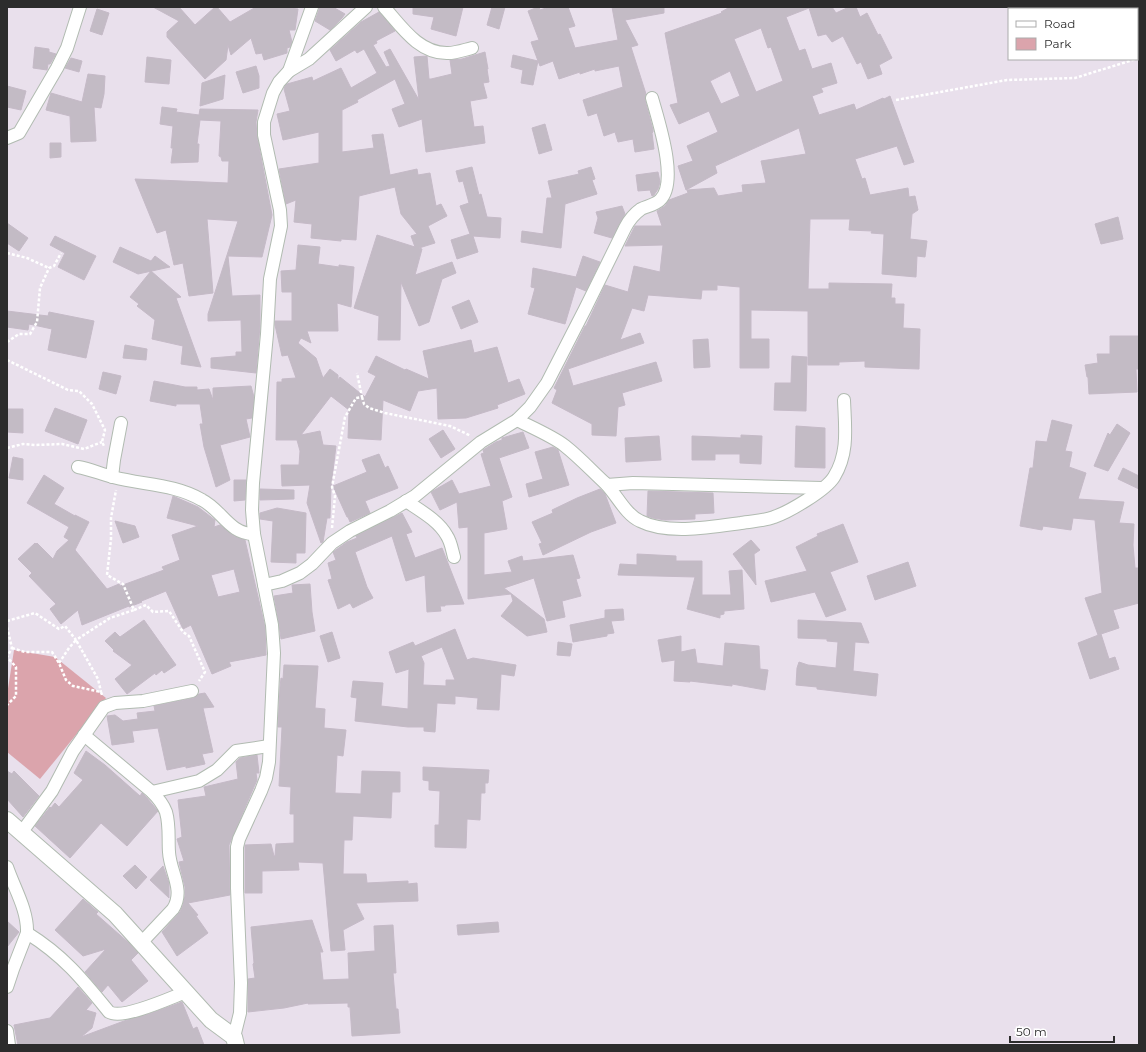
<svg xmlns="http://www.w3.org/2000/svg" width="1146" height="1052" font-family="Montserrat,sans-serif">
	<rect width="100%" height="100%" fill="#e9e0ec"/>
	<polygon fill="#dba4ac" points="14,650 55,657 106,698 40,779 7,752 7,695"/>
	<g fill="#c3bbc5" stroke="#c5bac7" fill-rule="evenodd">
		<polygon points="153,7 179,7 195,25 215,7 217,7 230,22 256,7 282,7 298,9 295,30 289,30 292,42 290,47 287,48 287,53 264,60 262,53 256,54 251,38 231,55 228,45 226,60 205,79 167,37 167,32 179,21"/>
		<polygon points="320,7 333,7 345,14 342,18 330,30 315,21"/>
		<polygon points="413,7 463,7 456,36 431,29 434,17 413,14"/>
		<polygon points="492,7 505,7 499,29 487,25"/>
		<polygon points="538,7 539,7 540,10 549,7 568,7 575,26 568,28 575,48 618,40 612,7 664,7 664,13 625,20 638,45 631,47 646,94 645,100 653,130 653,132 652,133 654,149 635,152 633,139 618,142 615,132 604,136 597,113 588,116 583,100 623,87 619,66 595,71 595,69 580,74 580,72 559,79 553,61 540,66 538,61 533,85 521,83 523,70 511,67 513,55 538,61 531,42 539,40 528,11"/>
		<path d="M 730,7 L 832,7 L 836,13 L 849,7 L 856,7 L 860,17 L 867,13 L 878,35 L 880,34 L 892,58 L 879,65 L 882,74 L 868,79 L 861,62 L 857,64 L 843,36 L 832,42 L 826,34 L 818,36 L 809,8 L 786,17 L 799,51 L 805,49 L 812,69 L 831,63 L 837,83 L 821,88 L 823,92 L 812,96 L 819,115 L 854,104 L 856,110 L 883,98 L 884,99 L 890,96 L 914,162 L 904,165 L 897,146 L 855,159 L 862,179 L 865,178 L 870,195 L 908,188 L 909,197 L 915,196 L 918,210 L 912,214 L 910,239 L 927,241 L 925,257 L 917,256 L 916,277 L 882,274 L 884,234 L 871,233 L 872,231 L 849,230 L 850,219 L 810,219 L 808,289 L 829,289 L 829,283 L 892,284 L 891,298 L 895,298 L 895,304 L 904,304 L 903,328 L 920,329 L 919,369 L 865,367 L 865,361 L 839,362 L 839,365 L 808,365 L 808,311 L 751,310 L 751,339 L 769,339 L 769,368 L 740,368 L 740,287 L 717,285 L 717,290 L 702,290 L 701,299 L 648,295 L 644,311 L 632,308 L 620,340 L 640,333 L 644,343 L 568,369 L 573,386 L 656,362 L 662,381 L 622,393 L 625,405 L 618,407 L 616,436 L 592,435 L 592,424 L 552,403 L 557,390 L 554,388 L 585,326 L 586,326 L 605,285 L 628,292 L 634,266 L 660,272 L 663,245 L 625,246 L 635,226 L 662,226 L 657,211 L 665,206 L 669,200 L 688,193 L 687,190 L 714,188 L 718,196 L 743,192 L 742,185 L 766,183 L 761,161 L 806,154 L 799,128 L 715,166 L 717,173 L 686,190 L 678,166 L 693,161 L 687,146 L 718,132 L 709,111 L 679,124 L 670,105 L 678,103 L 665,33 L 722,13 L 721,12 ZM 761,28 L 768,48 L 771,47 L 783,81 L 756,92 L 734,39 ZM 730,71 L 740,96 L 721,104 L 710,81 Z"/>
		<polygon points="97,9 109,13 102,35 90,31"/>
		<polygon points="379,12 395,31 376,41 377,43 373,45 386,67 390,66 384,52 390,49 419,100 414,57 427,56 429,79 431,79 452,74 450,60 462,59 485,52 488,69 487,69 489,82 483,83 487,98 470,101 474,127 483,126 485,143 426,152 422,119 399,127 392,109 405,104 395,79 357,100 358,102 342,110 342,152 374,148 372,135 383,134 390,175 417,169 418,175 430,173 436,206 441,204 447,216 428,226 435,243 419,248 422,249 415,275 452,262 456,273 442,279 429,322 419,326 401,282 400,340 378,340 379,316 354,308 377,235 415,247 411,236 417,234 401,214 395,187 359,196 356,240 341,239 341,241 311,238 312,224 294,222 296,200 286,204 279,169 319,163 319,132 283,140 277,114 290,111 284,89 285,86 287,84 312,77 313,81 341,68 351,88 377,73 364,49 357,53 355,50 336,61 330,50 361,22"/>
		<polygon points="35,47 49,49 49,52 56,54 50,64 48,64 47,70 33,68"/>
		<polygon points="147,57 171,60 169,84 145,82"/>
		<polygon points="71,58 82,61 79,72 65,68"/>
		<polygon points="256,66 259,76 259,88 243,93 236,72"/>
		<polygon points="88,74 105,76 104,94 101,108 94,107 96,141 71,142 70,116 46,110 51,93 82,102"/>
		<polygon points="225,75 223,99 200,106 202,83"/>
		<polygon points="7,86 26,91 21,110 7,107"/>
		<polygon points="162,107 177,109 176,112 199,115 200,109 258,110 256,122 257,136 272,215 262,257 228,256 232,296 260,295 260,326 256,373 211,368 211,358 236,356 236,352 242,352 241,320 208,321 208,314 238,221 207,219 213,293 189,296 183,263 174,265 166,230 157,233 135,179 228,183 229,161 222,161 221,157 219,156 221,121 200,120 197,144 199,144 198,162 171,163 173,148 171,148 173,126 160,124"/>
		<polygon points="545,124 552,150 539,154 532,128"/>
		<polygon points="50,143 61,143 61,157 50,158"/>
		<polygon points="472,167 479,195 481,194 487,217 501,218 500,238 473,236 478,252 457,259 451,240 470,234 460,206 469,203 463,181 459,182 456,171"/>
		<polygon points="591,167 595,179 592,180 597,194 565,204 561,248 521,242 522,231 543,234 547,198 552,198 548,181 579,174 578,171"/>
		<polygon points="658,172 660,182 658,189 654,195 652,196 650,190 638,191 636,175"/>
		<polygon points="622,206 625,214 612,238 594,233 598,218 596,212"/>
		<polygon points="1118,217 1123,239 1101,244 1095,224"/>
		<polygon points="7,223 28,238 19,251 7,243"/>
		<polygon points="55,236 96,256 84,280 58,267 65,253 50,245"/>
		<polygon points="298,245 320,247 318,264 339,267 339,265 354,267 351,307 337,303 338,331 307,331 311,343 301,338 298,343 316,358 323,378 330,369 338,375 338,380 340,377 365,397 376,376 368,372 376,356 405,370 406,369 429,379 423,351 471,340 474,353 497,347 508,383 519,379 525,394 497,405 498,408 466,418 438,419 437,388 418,391 410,411 383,400 381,440 348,438 349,410 331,396 301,435 320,431 323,445 336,446 331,487 330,518 327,518 323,542 321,543 307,503 310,485 282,486 281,465 299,465 300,451 297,440 276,440 277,382 282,382 282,379 296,378 288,355 282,356 275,325 275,321 292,321 292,292 282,292 281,271 296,270"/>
		<polygon points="120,247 151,261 155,256 170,267 138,274 113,262"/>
		<polygon points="583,256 600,262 586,291 576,287 565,324 528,314 535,288 531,287 533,268 576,277"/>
		<polygon points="151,271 181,297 176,298 201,367 181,364 183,346 152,339 155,320 137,306 139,304 130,297"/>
		<polygon points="469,300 478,322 461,329 452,307"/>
		<polygon points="7,311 48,316 49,312 94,321 86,358 48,350 52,329 29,324 28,330 7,327"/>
		<polygon points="1110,336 1139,336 1139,369 1136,369 1137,392 1089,394 1088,377 1087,377 1085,365 1098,363 1097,354 1110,354"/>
		<polygon points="708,339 710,367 694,368 693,340"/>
		<polygon points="125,345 147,349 146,360 123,358"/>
		<polygon points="792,356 807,357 806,411 774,410 775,383 791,383"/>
		<polygon points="103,372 121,376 116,394 99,389"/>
		<polygon points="154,381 185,387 197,387 197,390 209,389 213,400 213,388 251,386 254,397 252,418 246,419 250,437 220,445 230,480 216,487 204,447 200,424 203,424 200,404 176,404 176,406 150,401"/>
		<polygon points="55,408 87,420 78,444 45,431"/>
		<polygon points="7,409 23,409 23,433 7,432"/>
		<polygon points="1052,420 1072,425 1065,451 1072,452 1069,467 1086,473 1078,499 1124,502 1119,523 1134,524 1133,545 1135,568 1139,568 1139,603 1113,610 1119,628 1098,635 1085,598 1102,593 1095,520 1073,518 1071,530 1043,526 1042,530 1020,526 1030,468 1033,468 1036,441 1047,442"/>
		<polygon points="1117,424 1130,433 1108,471 1094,466 1108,433 1110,435"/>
		<polygon points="796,426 825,428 825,468 795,467"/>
		<polygon points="443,430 455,449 441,458 429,439"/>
		<polygon points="523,432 529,448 499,458 512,497 502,501 507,529 484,533 484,575 512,572 508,561 522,556 523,561 573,555 580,578 576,579 581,596 562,601 565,617 547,621 534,578 504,588 544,619 547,632 527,636 501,616 513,601 511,594 468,599 468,527 459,528 457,502 440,510 431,492 452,480 459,494 491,486 481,454 484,453 483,450 496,442 502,440 502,438"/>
		<polygon points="741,435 762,436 761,464 740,463 740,454 715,454 715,460 692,460 692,436 741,438"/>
		<polygon points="659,436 661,460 626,462 625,438"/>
		<polygon points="553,447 558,450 569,485 529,497 526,484 543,479 535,452"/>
		<polygon points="379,454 385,468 388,466 398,488 365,501 370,513 350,522 348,517 347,517 333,486 367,472 362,460"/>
		<polygon points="13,457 23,459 23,480 9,478"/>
		<polygon points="1123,468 1139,476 1139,489 1118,479"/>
		<path d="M 44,475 L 64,488 L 54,504 L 75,516 L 75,515 L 89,522 L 75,550 L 107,589 L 119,584 L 120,586 L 164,570 L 162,567 L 180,560 L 172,535 L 198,526 L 167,518 L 173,496 L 198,507 L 215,520 L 214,527 L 220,525 L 234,536 L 245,540 L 265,627 L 266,655 L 229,662 L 231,666 L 212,674 L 191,625 L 183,629 L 166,591 L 144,600 L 141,601 L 142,602 L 129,607 L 129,606 L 82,625 L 78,610 L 61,624 L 50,609 L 56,604 L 29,576 L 32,573 L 18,559 L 35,543 L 36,544 L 37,543 L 53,559 L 57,551 L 69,540 L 64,537 L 69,527 L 27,503 ZM 234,569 L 240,592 L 218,597 L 211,575 Z"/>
		<polygon points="234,480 246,480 245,500 234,501"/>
		<polygon points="260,489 294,490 294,499 260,500"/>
		<polygon points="600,489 605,494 616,523 591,532 543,555 539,544 542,543 532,522 553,513 552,510 577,498"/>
		<polygon points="648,491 713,493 714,513 695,514 695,519 665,520 653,518 647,516"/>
		<polygon points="277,508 306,513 305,553 296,553 296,563 271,562 273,521 260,519 260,513"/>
		<polygon points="402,513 412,532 406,534 415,558 442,548 464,604 445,605 445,606 440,606 441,611 427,612 425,575 406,581 392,536 355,552 367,587 373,598 353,608 350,603 338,609 328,580 332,579 328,563 336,560 333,552 347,542 357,538 356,536"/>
		<polygon points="115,521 135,526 139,537 123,543"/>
		<polygon points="843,524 858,562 830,572 846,610 826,617 815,592 771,602 765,581 807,571 796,547 818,536 817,534"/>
		<polygon points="751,540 760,550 754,554 756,585 733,554"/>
		<polygon points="637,554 676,556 676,561 702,561 702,595 731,595 729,571 742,570 744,609 724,611 724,614 720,615 720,618 687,609 695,577 618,575 620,564 637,565"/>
		<polygon points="908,562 916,586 875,600 867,576"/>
		<polygon points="310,584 312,612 315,631 281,639 279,624 274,596 293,593 292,585"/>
		<polygon points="623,609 624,620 611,621 614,633 607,634 607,636 573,642 570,625 605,618 605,610"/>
		<polygon points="144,620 176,665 164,673 162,670 156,675 155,673 127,694 115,679 132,665 113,651 114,650 105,641 115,632 120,637"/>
		<polygon points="798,620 861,623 869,643 855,642 853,671 878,674 876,696 817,689 817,687 796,685 797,668 799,662 808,665 836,668 838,642 827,641 827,639 798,638"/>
		<path d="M 455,629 L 467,660 L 473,658 L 516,665 L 514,676 L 501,674 L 499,710 L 477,709 L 478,698 L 455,696 L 455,704 L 437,703 L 435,732 L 424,731 L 424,727 L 408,727 L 355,721 L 357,698 L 351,697 L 353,681 L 383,683 L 381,706 L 408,709 L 409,669 L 396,673 L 389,652 L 413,642 L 415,646 ZM 442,647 L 455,680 L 446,680 L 446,686 L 423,685 L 424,663 L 421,656 Z"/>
		<polygon points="332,632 340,658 328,662 320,636"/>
		<polygon points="1101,634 1109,659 1115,657 1119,669 1090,679 1078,643"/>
		<polygon points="681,636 681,652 695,649 697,663 723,666 725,643 759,646 760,669 768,670 765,690 732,684 732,686 690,681 690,682 674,681 675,660 662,662 658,640"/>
		<polygon points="558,642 572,644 570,656 557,655"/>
		<polygon points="284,665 318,666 315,708 325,709 324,728 346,730 343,756 337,755 335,793 361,794 362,771 400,772 400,792 392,792 391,818 353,816 352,840 344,840 343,874 366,874 367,883 408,881 408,884 417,883 418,901 356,903 364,919 343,930 345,950 331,951 323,863 298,862 299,870 262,871 262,893 245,893 245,845 271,844 274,856 275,856 276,844 294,843 294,814 290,814 291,787 279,786 282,727 278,727 280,687 281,678 283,679"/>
		<polygon points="205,693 214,707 203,708 213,752 202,754 205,764 186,768 186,766 167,770 158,728 132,731 134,742 112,745 107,716 115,715 123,721 138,719 137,713 155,711 154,706 194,698 199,694"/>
		<polygon points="86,751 105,765 140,796 142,793 147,798 158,811 127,846 101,823 70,858 35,826 50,807 51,808 55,803 59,807 83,780 74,773"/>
		<polygon points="257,755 259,773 256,773 257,780 229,845 230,895 188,903 198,915 196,916 208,933 177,956 162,932 180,912 183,905 185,896 185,887 179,862 184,861 177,839 182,837 178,800 206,796 204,787 238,779 236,762 240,758"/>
		<polygon points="423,767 489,770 488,783 485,783 485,793 481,793 480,820 467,819 466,848 435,847 435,825 439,825 440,791 429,790 429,781 423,780"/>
		<polygon points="7,771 12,774 14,771 39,796 23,817 7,799"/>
		<polygon points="135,865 147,877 136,889 123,876"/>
		<polygon points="163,866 169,883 169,898 150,880"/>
		<polygon points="83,899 98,912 96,914 129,943 138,953 131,960 148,981 122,1002 108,985 102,992 85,972 106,949 83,956 55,930"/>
		<polygon points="312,920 323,952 320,952 323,980 349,979 348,953 375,951 374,926 393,925 396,973 393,973 396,1009 398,1009 400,1033 352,1036 350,1007 348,1007 348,1003 308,1004 308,1003 284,1008 248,1012 248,979 255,978 253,964 254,963 251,927"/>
		<polygon points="7,921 19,932 7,947"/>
		<polygon points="498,922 499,932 458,935 457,925"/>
		<polygon points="78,987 92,1003 86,1010 96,1013 92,1028 81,1037 124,1021 149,1014 182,1002 193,1029 197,1027 204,1045 18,1045 14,1025 50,1018"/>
	</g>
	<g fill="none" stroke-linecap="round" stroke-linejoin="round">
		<defs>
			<g id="minor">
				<path d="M 384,7 C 401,26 419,54 448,53 C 456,53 464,50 472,48"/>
				<polyline points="289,71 309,59 366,7"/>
				<polyline points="7,138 19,133 57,68 67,48 80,7"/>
				<path d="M 517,420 C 531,427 554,437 565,446 C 579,457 592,471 605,483 C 617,495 625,514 640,521 C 667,535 712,527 741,523 C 752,521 764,521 774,517 C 789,512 826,490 834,477 C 849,453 845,427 844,400"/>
				<path d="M 78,467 C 90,469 101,474 113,477 C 143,485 175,484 202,500 C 222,510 229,534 254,534"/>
				<polyline points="112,477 114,460 121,423"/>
				<polyline points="607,485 633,483 673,484 822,488"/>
				<path d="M 406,501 C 421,511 439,521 447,536 C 451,542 452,550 454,557"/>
				<path d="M 264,585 L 282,581 L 300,573 L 312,564 L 332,543 L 350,531 L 390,511 L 415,496 L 481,442 L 517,420 L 530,407 L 547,383 L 585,309 L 625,228 C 629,220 634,214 641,209 C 647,206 655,205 660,200 C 679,182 658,120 652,98"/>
				<path d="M 84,735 L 152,792 C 158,798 163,804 166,812 C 170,826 168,839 169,852 C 170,872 185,890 173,909 L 141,943"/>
				<polyline points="152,792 199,781 217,770 236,751 269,746"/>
				<polyline points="21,833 52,791 73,751 104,707 115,703 143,701 192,691"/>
				<path d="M 7,867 C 14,888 28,910 27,933 L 13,969 L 7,987"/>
				<path d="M 27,933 C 64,956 83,980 109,1012 C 123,1020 170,998 186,992"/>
				<polyline points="7,1031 9,1045"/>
				<polyline points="234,1037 240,1013 241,983 237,888 237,847 239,839 261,791 266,778 269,762 274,653 272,625 254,534 252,510 253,483 267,334 270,279 281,226 280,210 264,135 264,122 273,93 279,82 289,71 312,7"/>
			</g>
			<polyline id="tertiary" points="7,820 115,914 211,1020 234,1037 236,1045"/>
		</defs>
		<use href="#minor" stroke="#b1bbb1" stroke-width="14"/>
		<use href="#tertiary" stroke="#b1bbb1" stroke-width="18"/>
		<g stroke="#fff" stroke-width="2.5" stroke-dasharray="3 2" stroke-linecap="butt">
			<polyline points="896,100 1007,80 1075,78 1136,59"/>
			<polyline points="7,253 27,258 49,268"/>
			<polyline points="7,342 19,334 30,334 37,322 40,288 49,268 54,266 61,253"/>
			<polyline points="7,360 68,390 79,391 92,404 105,430 102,442 104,446"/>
			<polyline points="362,397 364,404 369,408 385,413 450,426 471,436"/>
			<polyline points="7,448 23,444 35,445 62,444 84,449 102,442"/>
			<polyline points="332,528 335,496 332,487 345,417 356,398 362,397 357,373"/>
			<polyline points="134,610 146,605 153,612 169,611 183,632 189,636 205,672 199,681"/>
			<polyline points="7,621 35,613 59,629 65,626 76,640 110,618 134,610 123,584 107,575 111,539 111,518 116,490"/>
			<polyline points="7,627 12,648 7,657 16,667 16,696 7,705"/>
			<polyline points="12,648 25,652 52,652 59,663 66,680 73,686 101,692 102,695"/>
			<polyline points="59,663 69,648 76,640 98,679 101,692"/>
		</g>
		<use href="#minor" stroke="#fff" stroke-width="12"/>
		<use href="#tertiary" stroke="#fff" stroke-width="16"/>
	</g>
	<rect width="1146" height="1052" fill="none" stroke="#2c2c2c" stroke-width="16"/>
	<rect x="1008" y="8" width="130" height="52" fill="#ffffff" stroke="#ababab"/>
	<rect x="1016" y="21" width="20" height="6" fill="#ffffff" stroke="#ababab"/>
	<text x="1044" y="28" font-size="12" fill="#2c2c2c">Road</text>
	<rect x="1016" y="38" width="20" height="12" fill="#dba4ac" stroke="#ababab"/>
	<text x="1044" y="48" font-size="12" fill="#2c2c2c">Park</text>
	<path d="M1010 1036v6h104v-6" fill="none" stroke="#2c2c2c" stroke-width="2"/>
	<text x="1016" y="1036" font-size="12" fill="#2c2c2c" stroke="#ffffff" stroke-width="3" paint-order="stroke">50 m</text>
</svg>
